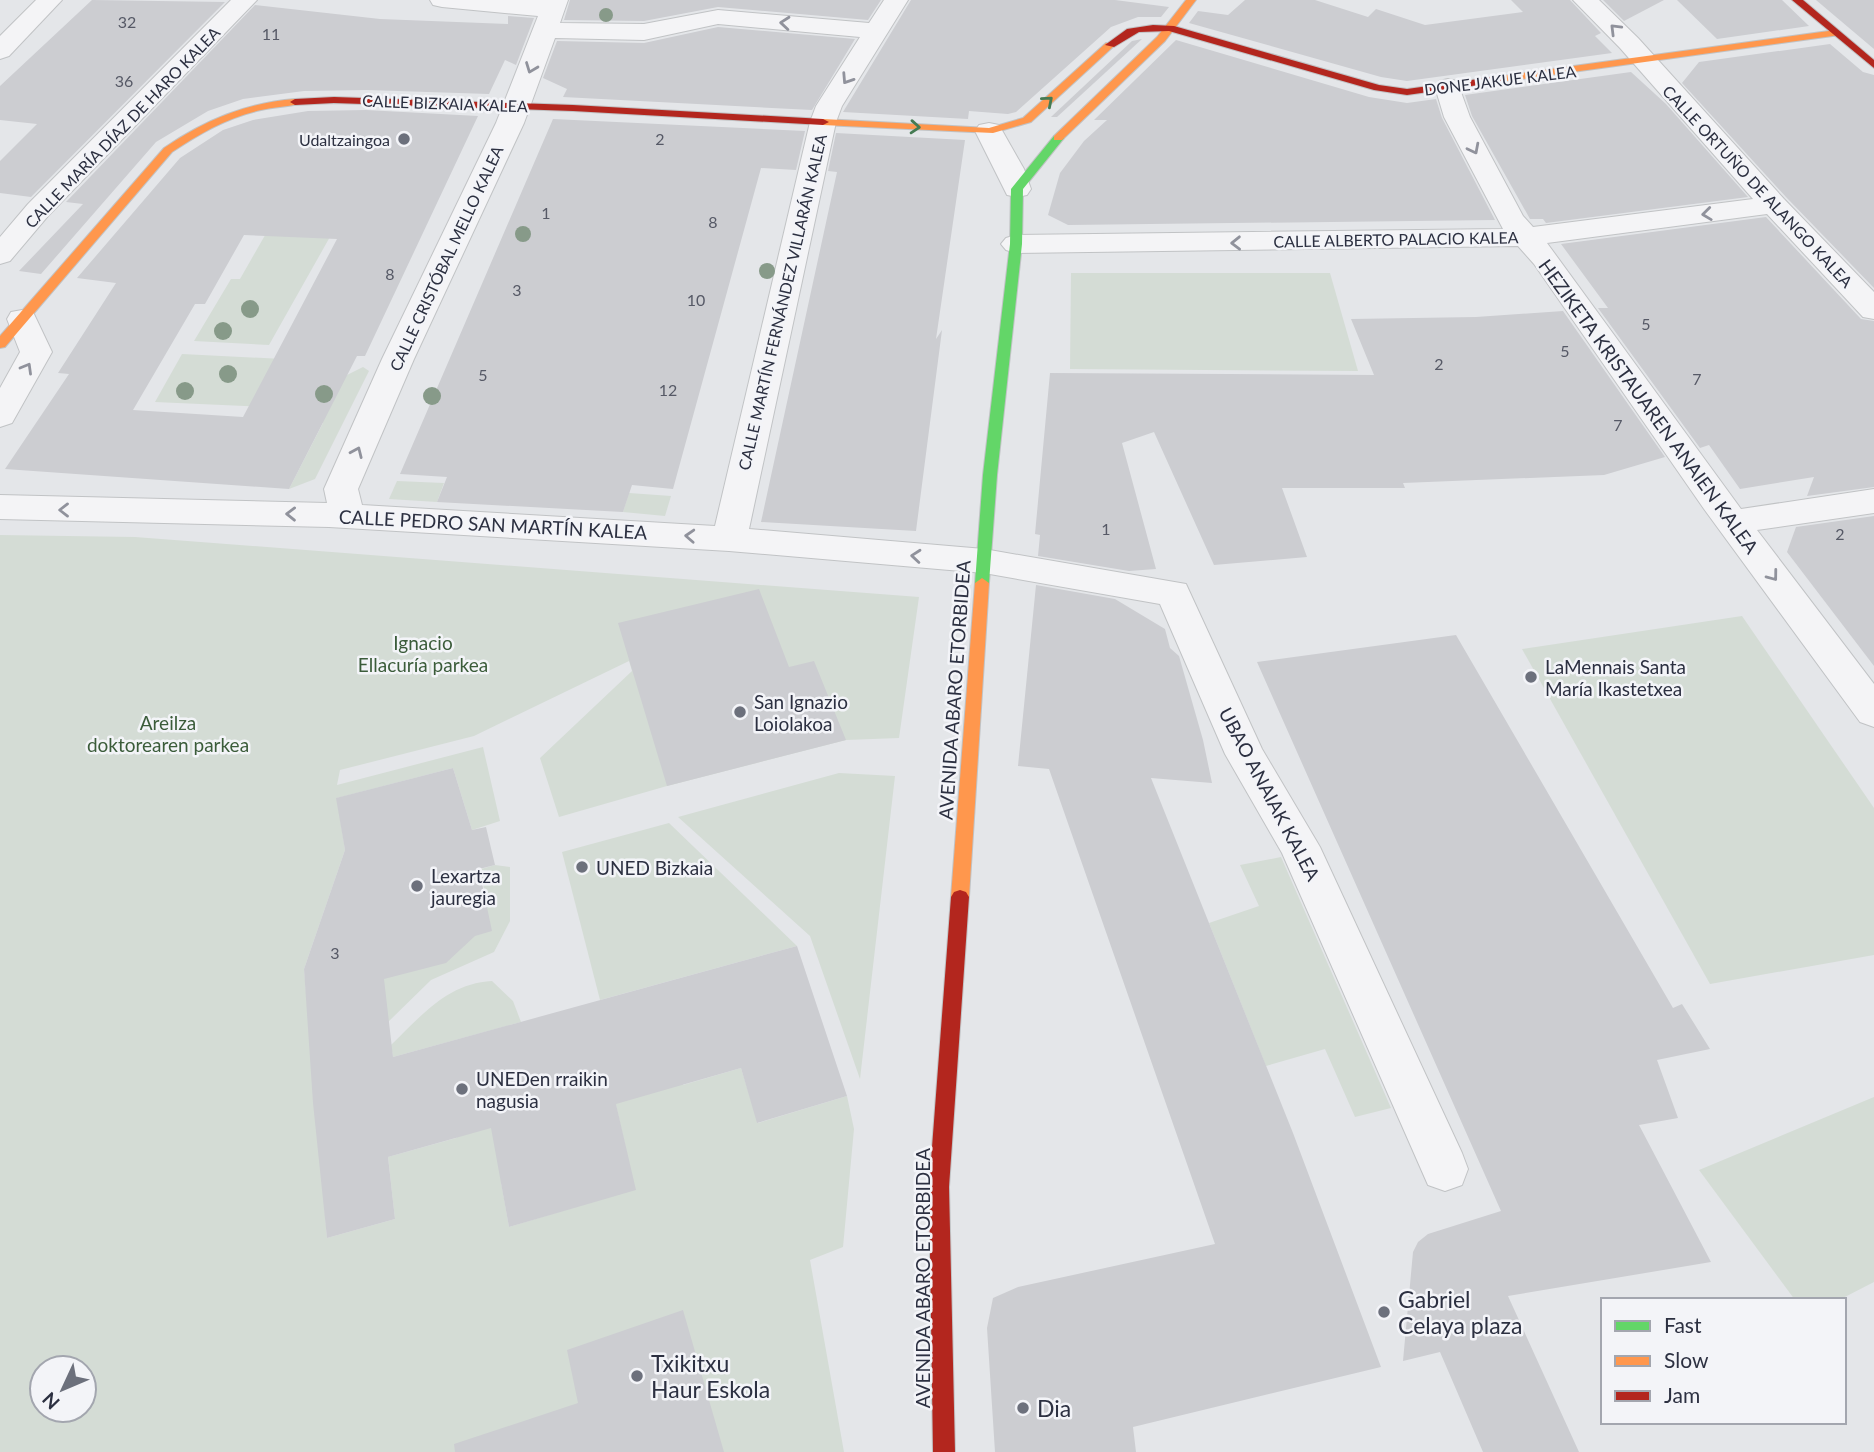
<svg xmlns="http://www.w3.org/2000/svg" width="1874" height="1452" font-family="Lato,sans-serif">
	<rect width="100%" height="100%" fill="#e4e6e9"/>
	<g fill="#d4dcd5" fill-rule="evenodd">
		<polygon points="280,209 344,212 269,345 194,341 231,279 240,279"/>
		<polygon points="1071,273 1330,273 1358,371 1070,369"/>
		<polygon points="182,354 341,362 265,407 155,402"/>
		<polygon points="363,367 369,371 315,479 289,489 323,423 283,407"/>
		<polygon points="397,481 444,483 437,502 389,499"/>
		<polygon points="629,493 671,496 665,516 623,512"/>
		<path d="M 0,535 L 135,537 L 919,597 L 899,738 L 846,740 L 667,786 L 559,817 L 540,758 L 632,671 L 629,661 L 474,736 L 340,770 L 337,785 L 483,747 L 500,821 L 472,830 L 453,768 L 337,798 L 345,850 L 304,969 L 327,1238 L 395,1219 L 388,1157 L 456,1138 L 502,1093 L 501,1182 L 509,1227 L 635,1189 L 609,1074 L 676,1055 L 683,1085 L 741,1068 L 758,1123 L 847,1096 L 854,1129 L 843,1247 L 810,1260 L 844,1452 L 0,1452 ZM 42,1368 L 84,1368 L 84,1410 L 42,1410 Z"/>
		<polygon points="1742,616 1874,808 1874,955 1710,984 1522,649"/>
		<polygon points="839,773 895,776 860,1079 810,936 678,817"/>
		<polygon points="669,823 797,946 600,1000 562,852"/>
		<polygon points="1281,857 1391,1108 1355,1117 1325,1049 1266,1066 1209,923 1259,906 1240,865"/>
		<polygon points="495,865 510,867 510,921 494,952 431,980 388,1022 366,1015 386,927 486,903 481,869"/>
		<path d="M 492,981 L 513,1001 L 521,1022 L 393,1057 L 391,1045 C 421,1016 448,983 492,981 Z"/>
		<polygon points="1874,1097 1874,1282 1839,1300 1795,1300 1699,1170"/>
	</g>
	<g fill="#cccdd1" fill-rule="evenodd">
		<polygon points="92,0 225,2 31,197 0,193 0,161 37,124 0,120 0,86"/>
		<polygon points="570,0 881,0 868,20 718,7 644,21 564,20"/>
		<polygon points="911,0 1115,0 1169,7 1161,17 1138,17 1111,27 1016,112 1008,114 969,111 968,119 843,112"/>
		<polygon points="1245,0 1315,0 1368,17 1376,9 1425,25 1523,12 1511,0 1570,0 1601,33 1595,36 1612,53 1407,81 1381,77 1189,23 1198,11 1228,15"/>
		<polygon points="1603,0 1664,0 1624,21"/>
		<polygon points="1677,0 1782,0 1809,26 1717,39"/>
		<polygon points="1816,0 1874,0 1874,49"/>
		<polygon points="255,5 380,19 508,24 508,16 534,18 516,65 505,60 489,94 367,90 304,91 243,99 208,111 156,142 41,274 19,271 83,204 66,202"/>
		<polygon points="718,27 855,39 812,110 563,97 567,89 543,78 557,41 644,43"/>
		<polygon points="1142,39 1057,117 1051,117 1132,41"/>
		<polygon points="1176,40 1369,97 1407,103 1436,99 1442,118 1495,220 1068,225 1048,215 1060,173 1084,141 1107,120 1094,120"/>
		<polygon points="1830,44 1863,72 1874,75 1874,288 1786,197 1682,83 1699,62"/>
		<polygon points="1631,72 1666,104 1748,197 1546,223 1543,219 1530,219 1472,116 1465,95"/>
		<path d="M 366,110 L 478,116 L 365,356 L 357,356 L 289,489 L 5,469 L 69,374 L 58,373 L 116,283 L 77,278 L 180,158 L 223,130 L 253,120 L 308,111 ZM 244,235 L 337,239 L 243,417 L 133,410 L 195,304 L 205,304 Z"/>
		<polygon points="553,119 805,131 796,170 761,168 673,489 632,485 623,512 437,502 447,477 400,474"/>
		<polygon points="836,133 965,140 936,339 942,330 916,531 761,522 837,172 828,171"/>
		<polygon points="1766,217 1861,319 1874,321 1874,487 1807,496 1814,477 1740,489 1709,445 1700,448 1598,308 1608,308 1561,244"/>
		<polygon points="1563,311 1665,457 1604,475 1403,483 1405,488 1282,488 1307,557 1214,565 1154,432 1122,443 1156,569 1129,571 1038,556 1040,535 1035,534 1050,373 1374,375 1351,319 1476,317"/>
		<polygon points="1874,516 1874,666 1787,552 1796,527"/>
		<polygon points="1036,585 1115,599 1165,629 1170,648 1179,656 1203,740 1212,783 1151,778 1293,1133 1381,1367 1133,1427 1136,1452 995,1452 987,1328 993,1298 1018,1287 1215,1244 1049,769 1018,766"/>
		<polygon points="759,589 789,667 814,661 846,740 667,786 618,623"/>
		<polygon points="1456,635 1673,1008 1682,1004 1710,1049 1657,1060 1678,1118 1639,1125 1711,1262 1508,1296 1579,1452 1483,1452 1440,1352 1403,1361 1413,1252 1418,1242 1428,1234 1501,1211 1257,662"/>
		<polygon points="453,768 472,830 486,827 495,865 479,869 492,931 475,936 446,963 384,979 393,1057 797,946 847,1096 757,1123 741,1068 616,1104 636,1190 509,1227 491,1128 388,1157 395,1219 327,1238 313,1103 304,969 345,850 336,798"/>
		<polygon points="683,1310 724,1452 455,1452 454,1444 578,1403 567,1350"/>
	</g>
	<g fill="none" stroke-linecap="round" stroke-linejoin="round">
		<defs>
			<g id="street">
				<polygon points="36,0 62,0 9,56 0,59 0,36"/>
				<polygon points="231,0 257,0 48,216 10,261 0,264 0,237 28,204"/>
				<path d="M 430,0 L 568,0 L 560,23 L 644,24 L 718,10 L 869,23 L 884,0 L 908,0 L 842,106 L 836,122 L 749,529 L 984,549 L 1186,584 L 1262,749 L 1320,847 L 1462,1153 L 1468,1169 L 1462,1185 L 1445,1191 L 1428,1185 L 1282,853 L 1225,754 L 1160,604 L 984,573 L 729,551 L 329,527 L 0,519 L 0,495 L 327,503 L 324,489 L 382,359 L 496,123 L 538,16 L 442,7 L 433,5 ZM 718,24 L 860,37 L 816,106 L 810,122 L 715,526 L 362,505 L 358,489 L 414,359 L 524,123 L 555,38 L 644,40 Z"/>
				<polygon points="1573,0 1599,0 1638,38 1784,199 1874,292 1874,319 1863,317 1767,214 1547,243 1741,509 1874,489 1874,513 1757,530 1874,684 1874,727 1860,722 1704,509 1534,264 1518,246 1016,253 1006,250 1001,244 1006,238 1016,235 1503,229 1444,117 1435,87 1439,81 1448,79 1457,81 1470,117 1523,216 1533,227 1753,199 1620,48"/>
				<polygon points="989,123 999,125 1024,169 1031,189 1027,195 1017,197 1007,195 975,131 979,125"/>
				<polygon points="22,310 33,312 52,352 12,423 0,427 0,388 20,352 7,319 11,312"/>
			</g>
			<polygon id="fast" points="1054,136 1064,138 1023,189 1022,244 997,475 989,583 982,588 975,583 983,475 1010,244 1011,189"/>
			<g id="slow">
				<polygon points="1186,0 1196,0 1165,41 1062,140 1054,140 1054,136 1157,37"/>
				<polygon points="1836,30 1841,33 1840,35 1500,82 1495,79 1500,76"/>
				<polygon points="1106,43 1115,45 1031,122 993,133 823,125 817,122 823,119 989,128 1023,118"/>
				<path d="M 295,99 L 300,102 L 299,104 C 286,107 273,107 261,110 C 228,117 199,134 172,152 L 5,347 L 0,348 L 0,336 L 164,148 C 205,120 246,103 295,99 Z"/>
				<polygon points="982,578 989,583 969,897 966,902 960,904 954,902 951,897 975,583"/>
			</g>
			<g id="jam">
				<polygon points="1792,0 1803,0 1874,60 1874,68"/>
				<polygon points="1153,25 1174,26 1379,85 1407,89 1500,76 1505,79 1500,82 1407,95 1374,90 1169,31 1139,32 1114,47 1105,45 1127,29"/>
				<polygon points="334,97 573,105 823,119 829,122 823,125 573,111 334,103 295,105 290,102 295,99"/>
				<polygon points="960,890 966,892 969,897 949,1187 955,1452 933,1452 929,1187 951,897 954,892"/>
			</g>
		</defs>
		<use href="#street" stroke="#c1c3c5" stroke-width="2"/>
		<use href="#fast" stroke="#c1c3c5" stroke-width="2"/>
		<use href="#slow" stroke="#c1c3c5" stroke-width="2"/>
		<use href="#jam" stroke="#c1c3c5" stroke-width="2"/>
		<use href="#street" fill="#f4f4f6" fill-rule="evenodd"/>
		<use href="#fast" fill="#63d668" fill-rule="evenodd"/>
		<use href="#slow" fill="#ff974d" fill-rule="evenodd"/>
		<use href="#jam" fill="#b3261e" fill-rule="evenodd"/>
	</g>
	<g fill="#879a89">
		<circle cx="606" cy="15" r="7"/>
		<circle cx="523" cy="234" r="8"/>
		<circle cx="767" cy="271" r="8"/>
		<circle cx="250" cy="309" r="9"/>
		<circle cx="223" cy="331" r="9"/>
		<circle cx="228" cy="374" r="9"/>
		<circle cx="185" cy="391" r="9"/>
		<circle cx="324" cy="394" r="9"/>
		<circle cx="432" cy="396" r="9"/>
	</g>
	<defs><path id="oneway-chevron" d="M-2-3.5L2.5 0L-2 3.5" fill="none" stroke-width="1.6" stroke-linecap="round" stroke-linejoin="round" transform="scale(1.75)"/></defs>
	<g stroke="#90929c">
		<use href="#oneway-chevron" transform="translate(785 23) rotate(-175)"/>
		<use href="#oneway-chevron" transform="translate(1615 29) rotate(-135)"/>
		<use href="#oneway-chevron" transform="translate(531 68) rotate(111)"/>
		<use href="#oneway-chevron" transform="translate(847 79) rotate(123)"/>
		<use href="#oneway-chevron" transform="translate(1474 149) rotate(63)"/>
		<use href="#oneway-chevron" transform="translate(1707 214) rotate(173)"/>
		<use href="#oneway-chevron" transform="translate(1236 243) rotate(179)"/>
		<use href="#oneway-chevron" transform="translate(27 368) rotate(-60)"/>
		<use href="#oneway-chevron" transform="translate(357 452) rotate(-66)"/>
		<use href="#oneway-chevron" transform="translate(64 510) rotate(-180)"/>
		<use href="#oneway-chevron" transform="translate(291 514) rotate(-179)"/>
		<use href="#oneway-chevron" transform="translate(690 536) rotate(-177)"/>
		<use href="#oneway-chevron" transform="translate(916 556) rotate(-175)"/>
		<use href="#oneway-chevron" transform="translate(1773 576) rotate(53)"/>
	</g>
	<g stroke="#457b53">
		<use href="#oneway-chevron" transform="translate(1048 101) rotate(-41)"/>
		<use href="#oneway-chevron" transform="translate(915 127) rotate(4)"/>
	</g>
	<g fill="#6c707c" stroke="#f3f4f8" stroke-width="2.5">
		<circle cx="404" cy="139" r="7"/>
		<circle cx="1531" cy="677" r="7"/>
		<circle cx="740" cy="712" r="7"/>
		<circle cx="582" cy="867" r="7"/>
		<circle cx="417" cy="886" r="7"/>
		<circle cx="462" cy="1089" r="7"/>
		<circle cx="1384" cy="1312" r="7"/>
		<circle cx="637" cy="1376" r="7"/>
		<circle cx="1023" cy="1408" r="7"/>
	</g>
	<g text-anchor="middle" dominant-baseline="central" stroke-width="5" stroke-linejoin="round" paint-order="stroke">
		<g font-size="16" fill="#565966">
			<text x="127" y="21">32</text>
			<text x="271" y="33">11</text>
			<text x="124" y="80">36</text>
			<text x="660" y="138">2</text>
			<text x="546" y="212">1</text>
			<text x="713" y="221">8</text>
			<text x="390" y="273">8</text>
			<text x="517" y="289">3</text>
			<text x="696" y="299">10</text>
			<text x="1646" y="323">5</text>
			<text x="1565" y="350">5</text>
			<text x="1439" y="363">2</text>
			<text x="483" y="374">5</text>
			<text x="1697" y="378">7</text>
			<text x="668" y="389">12</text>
			<text x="1618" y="424">7</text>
			<text x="1106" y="528">1</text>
			<text x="1840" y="533">2</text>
			<text x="335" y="952">3</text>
		</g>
		<g font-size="16" fill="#2c3041" stroke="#f3f4f8">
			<text transform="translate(1500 80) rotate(-7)">DONE JAKUE KALEA</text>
			<text transform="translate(445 103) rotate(2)">CALLE BIZKAIA KALEA</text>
			<text transform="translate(122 127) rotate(-46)">CALLE MARÍA DÍAZ DE HARO KALEA</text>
			<text transform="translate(1758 186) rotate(47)">CALLE ORTUÑO DE ALANGO KALEA</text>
			<text transform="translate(1396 239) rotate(-1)">CALLE ALBERTO PALACIO KALEA</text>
			<text transform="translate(446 258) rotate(-65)">CALLE CRISTÓBAL MELLO KALEA</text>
			<text transform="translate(782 302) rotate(-77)">CALLE MARTÍN FERNÁNDEZ VILLARÁN KALEA</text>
		</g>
		<g font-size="16" fill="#2c3041" stroke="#f3f4f8" text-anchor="end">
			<text x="390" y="139">Udaltzaingoa</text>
		</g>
		<g font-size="19" fill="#2c3041" stroke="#f3f4f8">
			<text transform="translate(1649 406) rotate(54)">HEZIKETA KRISTAUAREN ANAIEN KALEA</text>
			<text transform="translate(493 524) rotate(3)">CALLE PEDRO SAN MARTÍN KALEA</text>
			<text transform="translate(954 690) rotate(-86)">AVENIDA ABARO ETORBIDEA</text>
			<text transform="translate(1270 794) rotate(62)">UBAO ANAIAK KALEA</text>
			<text transform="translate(922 1278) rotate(-90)">AVENIDA ABARO ETORBIDEA</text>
		</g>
		<g font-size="19" fill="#3b5c3a" stroke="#f3f4f8">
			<text x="423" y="642">Ignacio<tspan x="423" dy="22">Ellacuría parkea</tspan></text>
			<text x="168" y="722">Areilza<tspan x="168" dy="22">doktorearen parkea</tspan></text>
		</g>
		<g font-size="19" fill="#2c3041" stroke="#f3f4f8" text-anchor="start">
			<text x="1545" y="666">LaMennais Santa<tspan x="1545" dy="22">María Ikastetxea</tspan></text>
			<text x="754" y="701">San Ignazio<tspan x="754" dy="22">Loiolakoa</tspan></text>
			<text x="596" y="867">UNED Bizkaia</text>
			<text x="431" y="875">Lexartza<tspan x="431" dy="22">jauregia</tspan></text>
			<text x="476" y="1078">UNEDen rraikin<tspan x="476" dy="22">nagusia</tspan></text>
		</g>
		<g font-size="23" fill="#2c3041" stroke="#f3f4f8" text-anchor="start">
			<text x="1398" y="1299">Gabriel<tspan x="1398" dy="26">Celaya plaza</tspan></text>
			<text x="651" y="1363">Txikitxu<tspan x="651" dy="26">Haur Eskola</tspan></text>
			<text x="1037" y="1408">Dia</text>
		</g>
	</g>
	<rect x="1601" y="1298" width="245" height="126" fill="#f3f4f8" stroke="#a3a6af" stroke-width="2"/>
	<rect x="1615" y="1321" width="35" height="10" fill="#63d668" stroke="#a3a6af" stroke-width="2"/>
	<text x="1664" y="1333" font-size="21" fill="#2c3041">Fast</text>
	<rect x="1615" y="1356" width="35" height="10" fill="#ff974d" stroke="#a3a6af" stroke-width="2"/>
	<text x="1664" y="1368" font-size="21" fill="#2c3041">Slow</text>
	<rect x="1615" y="1391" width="35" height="10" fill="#b3261e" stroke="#a3a6af" stroke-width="2"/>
	<text x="1664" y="1403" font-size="21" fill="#2c3041">Jam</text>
	<g transform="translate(63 1389) rotate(226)"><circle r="33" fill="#f3f4f8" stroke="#a3a6af" stroke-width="2"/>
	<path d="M0-5L12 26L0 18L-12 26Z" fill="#6c707c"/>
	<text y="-10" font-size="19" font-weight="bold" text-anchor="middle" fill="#2c3041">N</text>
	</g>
</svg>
